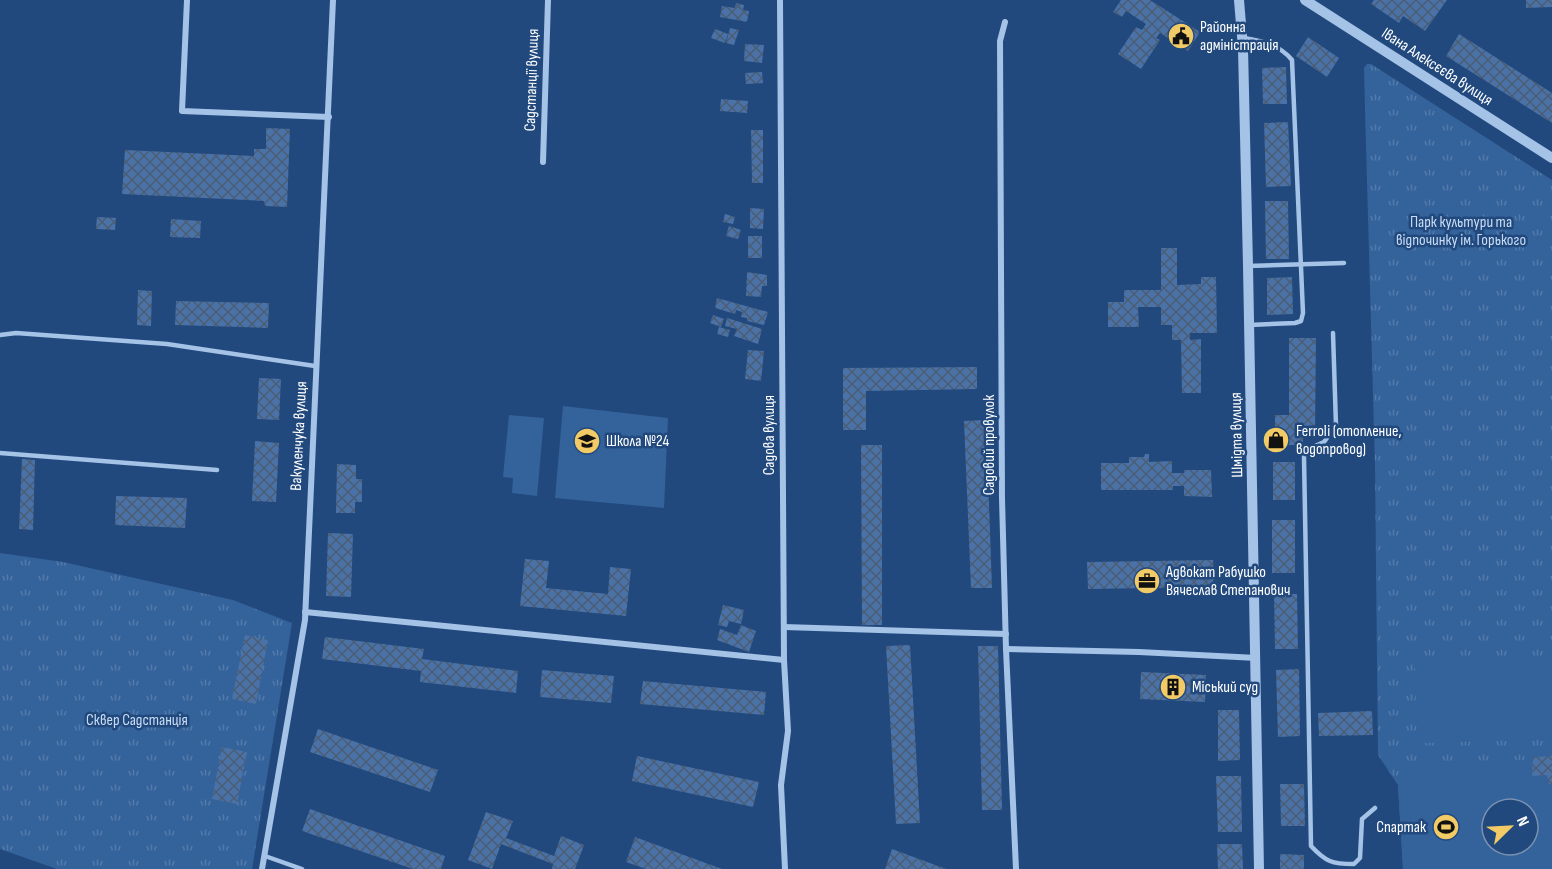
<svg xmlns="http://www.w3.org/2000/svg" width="1552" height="869" font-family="'Sofia Sans Condensed',sans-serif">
	<defs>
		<pattern id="park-tufts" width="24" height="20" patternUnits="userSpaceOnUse" patternTransform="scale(1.5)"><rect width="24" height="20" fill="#34629b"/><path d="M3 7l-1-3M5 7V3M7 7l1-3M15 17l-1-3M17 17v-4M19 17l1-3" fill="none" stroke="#527aaa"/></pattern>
		<pattern id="building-cross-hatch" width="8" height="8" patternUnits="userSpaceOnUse" patternTransform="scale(1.5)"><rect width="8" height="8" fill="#4a72a7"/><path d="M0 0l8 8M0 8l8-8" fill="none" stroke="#4b5d75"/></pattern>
	</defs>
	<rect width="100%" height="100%" fill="#21497d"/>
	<g fill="url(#park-tufts)" fill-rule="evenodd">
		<path d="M 1367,64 L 1371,64 L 1552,180 L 1552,869 L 1403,869 L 1398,785 L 1378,755 L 1375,466 L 1365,109 L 1364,68 ZM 1492,809 L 1528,809 L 1528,845 L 1492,845 Z"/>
		<polygon points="0,553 63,562 233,600 292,623 252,869 57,869 0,849"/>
	</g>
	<g fill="#34629b" fill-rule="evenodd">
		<polygon points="563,406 668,418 664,508 555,498"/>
		<polygon points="509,415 544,418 537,496 512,493 513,478 503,477"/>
		<polygon points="1552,661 1552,739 1417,743 1415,665"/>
		<path d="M 1552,756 L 1552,869 L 1403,869 L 1398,785 L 1420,762 L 1533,760 L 1533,757 ZM 1492,809 L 1528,809 L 1528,845 L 1492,845 Z"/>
	</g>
	<g fill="url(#building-cross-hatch)">
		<polygon points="1121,0 1150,0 1200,32 1188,51 1160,33 1156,38 1160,40 1141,69 1118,54 1136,27 1142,30 1146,24 1126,11 1122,17 1113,12"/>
		<polygon points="1374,0 1447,0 1425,31 1403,16 1399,23 1371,4"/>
		<polygon points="1526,0 1552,0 1552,7 1526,8"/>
		<polygon points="736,3 744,5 743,10 749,11 747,22 720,17 722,6 735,8"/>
		<polygon points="730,28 739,30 734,45 726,43"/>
		<polygon points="715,29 728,34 725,43 711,38"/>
		<polygon points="1459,34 1552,93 1552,123 1446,56"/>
		<polygon points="1308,37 1339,58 1327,77 1296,56"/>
		<polygon points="745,44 764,45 762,63 744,61"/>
		<polygon points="1286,67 1287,104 1263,104 1262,68"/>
		<polygon points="762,72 763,83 746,84 745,73"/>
		<polygon points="721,99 748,101 747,113 720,111"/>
		<polygon points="1288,122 1291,186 1266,187 1264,123"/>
		<polygon points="266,128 290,129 287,207 265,206 264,201 122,194 125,150 254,156 254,149 266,149"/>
		<polygon points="751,130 763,130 763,183 752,183"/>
		<polygon points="1265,201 1288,201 1289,259 1266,259"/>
		<polygon points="750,208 764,209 763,229 750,228"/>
		<polygon points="725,214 735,217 733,224 723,222"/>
		<polygon points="97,217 116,218 115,230 96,229"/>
		<polygon points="171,219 201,221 200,238 170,237"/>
		<polygon points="729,226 741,230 738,239 726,236"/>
		<rect x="748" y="236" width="14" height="22"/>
		<polygon points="1161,248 1177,248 1177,285 1201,284 1201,277 1216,277 1217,333 1190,333 1190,340 1201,339 1201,393 1182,393 1181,340 1172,340 1172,325 1161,325 1161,307 1138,307 1139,327 1108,327 1108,302 1124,302 1124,290 1161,290"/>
		<polygon points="747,272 767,275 767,286 762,286 761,297 746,296"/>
		<polygon points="1292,277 1293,314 1267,315 1267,278"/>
		<polygon points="138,290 152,291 151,326 137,325"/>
		<polygon points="717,298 768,312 764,325 747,321 747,318 741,317 742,312 736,310 735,314 715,308"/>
		<polygon points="176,301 269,303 268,328 175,325"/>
		<polygon points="713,315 724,319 721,327 710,323"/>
		<polygon points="727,318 762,329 758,344 734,336 737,329 725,326"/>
		<polygon points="719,327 730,330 728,337 717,334"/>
		<polygon points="1289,338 1316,338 1315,433 1303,433 1303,445 1275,445 1275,415 1289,415"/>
		<polygon points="748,350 764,351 761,381 745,379"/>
		<polygon points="977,367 977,389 866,391 866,430 843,430 843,368"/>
		<polygon points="259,378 281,379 279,420 257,419"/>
		<polygon points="986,420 992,588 971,588 964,421"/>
		<polygon points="255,441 279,443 276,502 252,501"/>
		<polygon points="861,445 882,445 882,625 862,625"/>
		<polygon points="1145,454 1149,454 1149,462 1172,461 1172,473 1184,473 1184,470 1211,470 1212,497 1184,496 1184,486 1173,486 1173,490 1101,490 1101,463 1129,463 1129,457 1144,457"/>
		<polygon points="22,459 35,460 33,530 19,529"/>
		<rect x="1273" y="462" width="22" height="38"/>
		<polygon points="337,464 356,465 356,479 362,479 362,502 355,502 355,513 336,513"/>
		<polygon points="116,496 187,498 185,528 115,525"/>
		<rect x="1272" y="520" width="23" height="53"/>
		<polygon points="328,533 353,534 351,597 326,596"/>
		<polygon points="525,559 549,561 546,588 608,594 610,567 631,569 626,616 520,606"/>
		<polygon points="1213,560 1215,580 1213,580 1213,587 1088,589 1087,562"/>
		<polygon points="1274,594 1297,594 1298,649 1275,649"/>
		<polygon points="723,605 744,610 741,624 729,621 727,627 718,625"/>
		<polygon points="741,625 756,631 749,652 717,640 720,629 737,635"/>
		<polygon points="245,635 268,640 256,704 232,699"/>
		<polygon points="325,637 424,649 422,659 518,671 516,693 420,682 421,671 322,659"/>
		<polygon points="910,645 920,823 896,824 886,646"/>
		<polygon points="978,646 998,646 1002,810 982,810"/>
		<polygon points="1299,669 1300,736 1278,737 1276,670"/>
		<polygon points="542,670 614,676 611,703 540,697"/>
		<polygon points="1141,672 1206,675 1205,702 1140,699"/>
		<polygon points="643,681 766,692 764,715 640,704"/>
		<polygon points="1218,710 1239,710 1240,760 1218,761"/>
		<polygon points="1372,711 1373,735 1319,736 1318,713"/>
		<polygon points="318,729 438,770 430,792 310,752"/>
		<polygon points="222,747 247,752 237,804 212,799"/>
		<polygon points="637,756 759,782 753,807 632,781"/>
		<polygon points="1552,756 1552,784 1549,784 1547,775 1532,776 1533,757"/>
		<polygon points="1216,776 1241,776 1242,832 1218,832"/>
		<polygon points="1280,784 1304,784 1305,826 1281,826"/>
		<polygon points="310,809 445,856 441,869 413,869 302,831"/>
		<polygon points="486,812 513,821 506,838 554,856 561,836 584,845 575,869 552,869 553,864 501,844 492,869 468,860"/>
		<polygon points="635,837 722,869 646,869 626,862"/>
		<polygon points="1217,844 1242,844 1243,869 1218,869"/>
		<polygon points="892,849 946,869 885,869"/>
		<polygon points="1280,854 1304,855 1304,869 1280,869"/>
	</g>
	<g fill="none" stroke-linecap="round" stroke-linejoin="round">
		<g stroke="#a5c2e7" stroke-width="4.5">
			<path d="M 1244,38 C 1262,41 1280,45 1292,60 L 1303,313 L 1301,321 L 1295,323 L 1249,325"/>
			<polyline points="1248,266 1344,263"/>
			<path d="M 1333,333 L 1336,426 L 1324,442 L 1306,450 L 1304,457 L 1311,846 C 1326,862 1332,864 1354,864 L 1360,858 L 1362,819 L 1375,808"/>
			<polyline points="0,335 16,333 167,344 315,366"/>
			<polyline points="0,453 217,470"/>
			<polyline points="265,856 302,869"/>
		</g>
		<g stroke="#a5c2e7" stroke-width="6">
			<polyline points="187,0 182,111 329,117"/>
			<polyline points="780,0 784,660 788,731 781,785 785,869"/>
			<polyline points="1005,22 1000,41 1002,498 1006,649 1016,869"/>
			<polyline points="543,162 548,0"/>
			<polyline points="305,612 784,660"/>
			<polyline points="784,627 1006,634"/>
			<polyline points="1006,649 1139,652 1257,658"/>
			<polyline points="262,869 305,620 333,0"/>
		</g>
		<g stroke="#a5c2e7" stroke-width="10">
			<polyline points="1239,0 1243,48 1248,266 1259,869"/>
			<polyline points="1305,0 1552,158"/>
		</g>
	</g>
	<defs>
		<symbol id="civic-disc" viewBox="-11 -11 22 22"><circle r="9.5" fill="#f3cb66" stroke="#21497d"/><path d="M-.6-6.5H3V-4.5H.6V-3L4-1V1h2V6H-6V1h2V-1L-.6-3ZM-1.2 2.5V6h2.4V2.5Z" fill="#111"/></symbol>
		<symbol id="shop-disc" viewBox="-11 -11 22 22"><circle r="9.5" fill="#f3cb66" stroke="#21497d"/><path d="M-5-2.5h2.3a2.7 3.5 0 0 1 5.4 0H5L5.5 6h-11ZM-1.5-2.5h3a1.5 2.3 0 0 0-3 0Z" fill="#111"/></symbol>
		<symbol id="school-disc" viewBox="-11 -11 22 22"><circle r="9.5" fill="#f3cb66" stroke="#21497d"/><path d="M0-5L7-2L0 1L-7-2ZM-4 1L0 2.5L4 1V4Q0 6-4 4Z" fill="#111"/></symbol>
		<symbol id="office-disc" viewBox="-11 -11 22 22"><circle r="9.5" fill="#f3cb66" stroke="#21497d"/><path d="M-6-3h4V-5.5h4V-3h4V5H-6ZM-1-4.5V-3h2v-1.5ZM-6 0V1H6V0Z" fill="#111"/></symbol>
		<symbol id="building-disc" viewBox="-11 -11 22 22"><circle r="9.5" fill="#f3cb66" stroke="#21497d"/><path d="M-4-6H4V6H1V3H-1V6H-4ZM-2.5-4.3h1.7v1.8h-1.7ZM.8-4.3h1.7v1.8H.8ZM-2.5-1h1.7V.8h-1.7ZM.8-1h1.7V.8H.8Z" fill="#111"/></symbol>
		<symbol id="stadium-disc" viewBox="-11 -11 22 22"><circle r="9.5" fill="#f3cb66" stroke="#21497d"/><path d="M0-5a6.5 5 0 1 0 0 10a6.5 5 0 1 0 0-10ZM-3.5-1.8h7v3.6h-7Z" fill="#111"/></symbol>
	</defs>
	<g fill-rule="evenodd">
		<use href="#civic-disc" x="1166" y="21" width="30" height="30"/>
		<use href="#shop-disc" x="1261" y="425" width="30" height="30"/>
		<use href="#school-disc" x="572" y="426" width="30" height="30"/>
		<use href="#office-disc" x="1132" y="566" width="30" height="30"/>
		<use href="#building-disc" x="1158" y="672" width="30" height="30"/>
		<use href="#stadium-disc" x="1431" y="812" width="30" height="30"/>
	</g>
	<g text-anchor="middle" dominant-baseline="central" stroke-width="5" stroke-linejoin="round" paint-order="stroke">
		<g font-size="16" fill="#fff" stroke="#21497d" text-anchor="start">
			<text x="1200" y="27">Районна<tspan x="1200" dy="18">адміністрація</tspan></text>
			<text x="1296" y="431">Ferroli (отопление,<tspan x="1296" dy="18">водопровод)</tspan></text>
			<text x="606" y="441">Школа №24</text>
			<text x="1166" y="572">Адвокат Рабушко<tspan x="1166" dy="18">Вячеслав Степанович</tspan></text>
			<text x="1192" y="687">Міський суд</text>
			<text x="1426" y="827" text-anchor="end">Спартак</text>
		</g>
		<g font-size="16" fill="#fff" stroke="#21497d">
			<text transform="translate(1437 67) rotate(33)">Івана Алексєєва вулиця</text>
			<text transform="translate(532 80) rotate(-88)">Садстанції вулиця</text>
			<text transform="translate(769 435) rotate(-90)">Садова вулиця</text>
			<text transform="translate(1237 435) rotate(-91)">Шмідта вулиця</text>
			<text transform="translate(299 436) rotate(-87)">Вакуленчука вулиця</text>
			<text transform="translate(989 445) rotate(-90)">Садовий провулок</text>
		</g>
		<g font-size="16" fill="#c8dcf5" stroke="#21497d">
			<text x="1461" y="222">Парк культури та<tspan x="1461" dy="18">відпочинку ім. Горького</tspan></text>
			<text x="137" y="720">Сквер Садстанція</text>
		</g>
	</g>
	<g transform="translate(1510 827) rotate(66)"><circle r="28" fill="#21497d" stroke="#7a92b1" stroke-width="1.5"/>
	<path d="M0-4.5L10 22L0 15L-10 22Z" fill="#f3cb66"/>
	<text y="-9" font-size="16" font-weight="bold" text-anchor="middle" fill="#ffffff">N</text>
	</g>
</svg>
